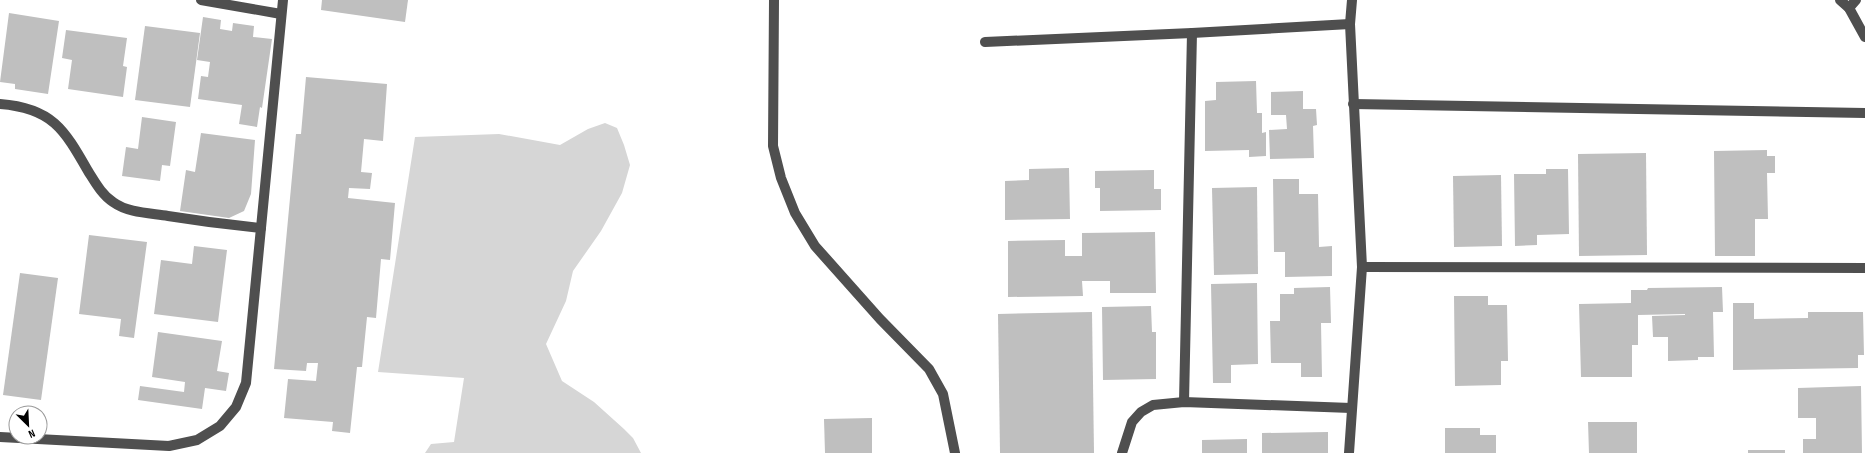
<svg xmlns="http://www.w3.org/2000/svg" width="1865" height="453" font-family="'Sofia Sans Condensed',sans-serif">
	<rect width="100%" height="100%" fill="#fff"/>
	<polygon fill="#d6d6d6" points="605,123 617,128 624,145 630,165 622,193 601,231 573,271 566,301 546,344 562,381 594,402 624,429 633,438 641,453 425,453 431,444 454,442 464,378 378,372 415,137 499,134 560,145 588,129"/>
	<g fill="#bfbfbf">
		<polygon points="322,0 408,0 405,22 321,10"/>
		<polygon points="9,13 59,21 48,94 15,89 15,84 0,82"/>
		<polygon points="203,17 221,20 220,29 232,31 233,23 254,26 253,37 272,39 262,108 260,107 257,127 239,124 242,105 198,99 201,76 208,77 210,62 197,60"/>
		<polygon points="145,26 200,33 190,107 135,100"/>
		<polygon points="66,30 127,38 123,66 127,67 123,97 68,89 72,60 62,58"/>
		<polygon points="306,77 387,84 383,141 364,139 361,172 372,173 370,189 349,188 348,198 395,203 390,260 381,259 376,318 367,317 362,367 357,367 350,433 332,431 333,422 284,418 288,379 316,381 318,363 307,363 306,371 274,369 296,134 301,134"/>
		<polygon points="1256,81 1257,113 1262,113 1262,133 1266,132 1266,156 1249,157 1249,150 1205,151 1205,101 1216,100 1216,82"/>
		<polygon points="1303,91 1303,109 1316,109 1317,125 1313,126 1314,158 1270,159 1269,130 1287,129 1286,115 1271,115 1271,92"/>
		<polygon points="142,117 176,122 170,166 162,165 160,181 122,176 126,147 138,149"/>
		<polygon points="201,133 255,140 251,194 244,211 229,218 180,211 186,170 195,172"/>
		<polygon points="1767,150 1767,156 1775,156 1775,173 1767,173 1768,219 1755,219 1755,256 1715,256 1714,151"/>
		<polygon points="1646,153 1647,255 1579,256 1578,154"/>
		<polygon points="1069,168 1070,219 1005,220 1005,181 1029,180 1029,169"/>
		<polygon points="1546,169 1568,169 1569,234 1537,235 1537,245 1515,246 1514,174 1546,174"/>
		<polygon points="1154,170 1154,189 1161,189 1161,210 1100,211 1100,188 1095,188 1095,171"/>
		<polygon points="1501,175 1502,246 1454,247 1453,176"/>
		<polygon points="1273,179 1299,179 1299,194 1318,194 1319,247 1332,246 1332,276 1285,277 1285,252 1274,252"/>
		<polygon points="1257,187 1258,274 1214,275 1212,188"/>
		<polygon points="1155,232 1156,293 1110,293 1110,281 1082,281 1083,296 1008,297 1008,241 1065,240 1065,256 1082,256 1082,233"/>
		<polygon points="89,235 147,242 134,338 119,336 121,319 79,314"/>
		<polygon points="194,246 227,250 218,322 154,314 161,260 192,264"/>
		<polygon points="20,273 58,278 41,400 3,395"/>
		<polygon points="1257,283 1258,364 1231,365 1231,383 1213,383 1211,284"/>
		<polygon points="1330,287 1331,323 1321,323 1322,377 1301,377 1301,363 1271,363 1270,321 1280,321 1280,294 1294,294 1294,288"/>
		<polygon points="1722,287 1723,312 1713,312 1714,357 1698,357 1698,360 1668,361 1668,337 1653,337 1652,316 1685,315 1685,314 1638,315 1638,345 1632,345 1632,377 1581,377 1579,304 1631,303 1631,290 1647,290 1648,288"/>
		<polygon points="1454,296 1488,296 1488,305 1507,305 1508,361 1501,361 1501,385 1455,386"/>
		<polygon points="1733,303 1754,303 1754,319 1808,318 1808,312 1863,312 1864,355 1858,355 1858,368 1733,370"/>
		<polygon points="1151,306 1152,332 1156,332 1156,379 1103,380 1102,307"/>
		<polygon points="1092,312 1094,453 1000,453 998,314"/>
		<polygon points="158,332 222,341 217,371 229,373 226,391 205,388 202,409 138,400 140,386 184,392 185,382 152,377"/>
		<polygon points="1861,386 1862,453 1803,453 1803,439 1816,439 1816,418 1798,418 1798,388"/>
		<polygon points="872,418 872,453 825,453 824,419"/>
		<polygon points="1588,422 1637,422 1637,453 1589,453"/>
		<polygon points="1445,428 1480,428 1480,435 1496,435 1496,453 1445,453"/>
		<polygon points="1328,432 1328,453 1262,453 1262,433"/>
		<polygon points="1247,439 1247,453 1202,453 1202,440"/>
		<rect x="1748" y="450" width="37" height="3"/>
	</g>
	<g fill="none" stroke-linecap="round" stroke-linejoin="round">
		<g stroke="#4f4f4f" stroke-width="10">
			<polyline points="201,0 281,14"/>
			<polyline points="774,0 773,146 781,178 795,213 815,246 880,319 929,369 943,394 955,453"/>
			<polyline points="1840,0 1849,8 1865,37"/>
			<polyline points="1849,8 1856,0"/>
			<polyline points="985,42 1192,33 1350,24"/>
			<path d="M 0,104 C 52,108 64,129 88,171 C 95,182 102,195 113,202 C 128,213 149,213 168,216 C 199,221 230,225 261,228"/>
			<polyline points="1353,104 1865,113"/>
			<polyline points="1362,267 1865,268"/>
			<polyline points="1184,402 1192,33"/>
			<polyline points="0,437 169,446 197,440 220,426 236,407 246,383 283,0"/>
			<polyline points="1122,453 1132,422 1141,412 1153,405 1184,402 1351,408"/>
			<polyline points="1349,453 1362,267 1350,24 1352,0"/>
		</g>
	</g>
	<g transform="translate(28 425) rotate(156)"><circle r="19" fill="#ffffff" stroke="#999999"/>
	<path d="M0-3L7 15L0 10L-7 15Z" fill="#000000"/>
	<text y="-6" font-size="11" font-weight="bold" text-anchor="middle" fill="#000000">N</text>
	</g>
</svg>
